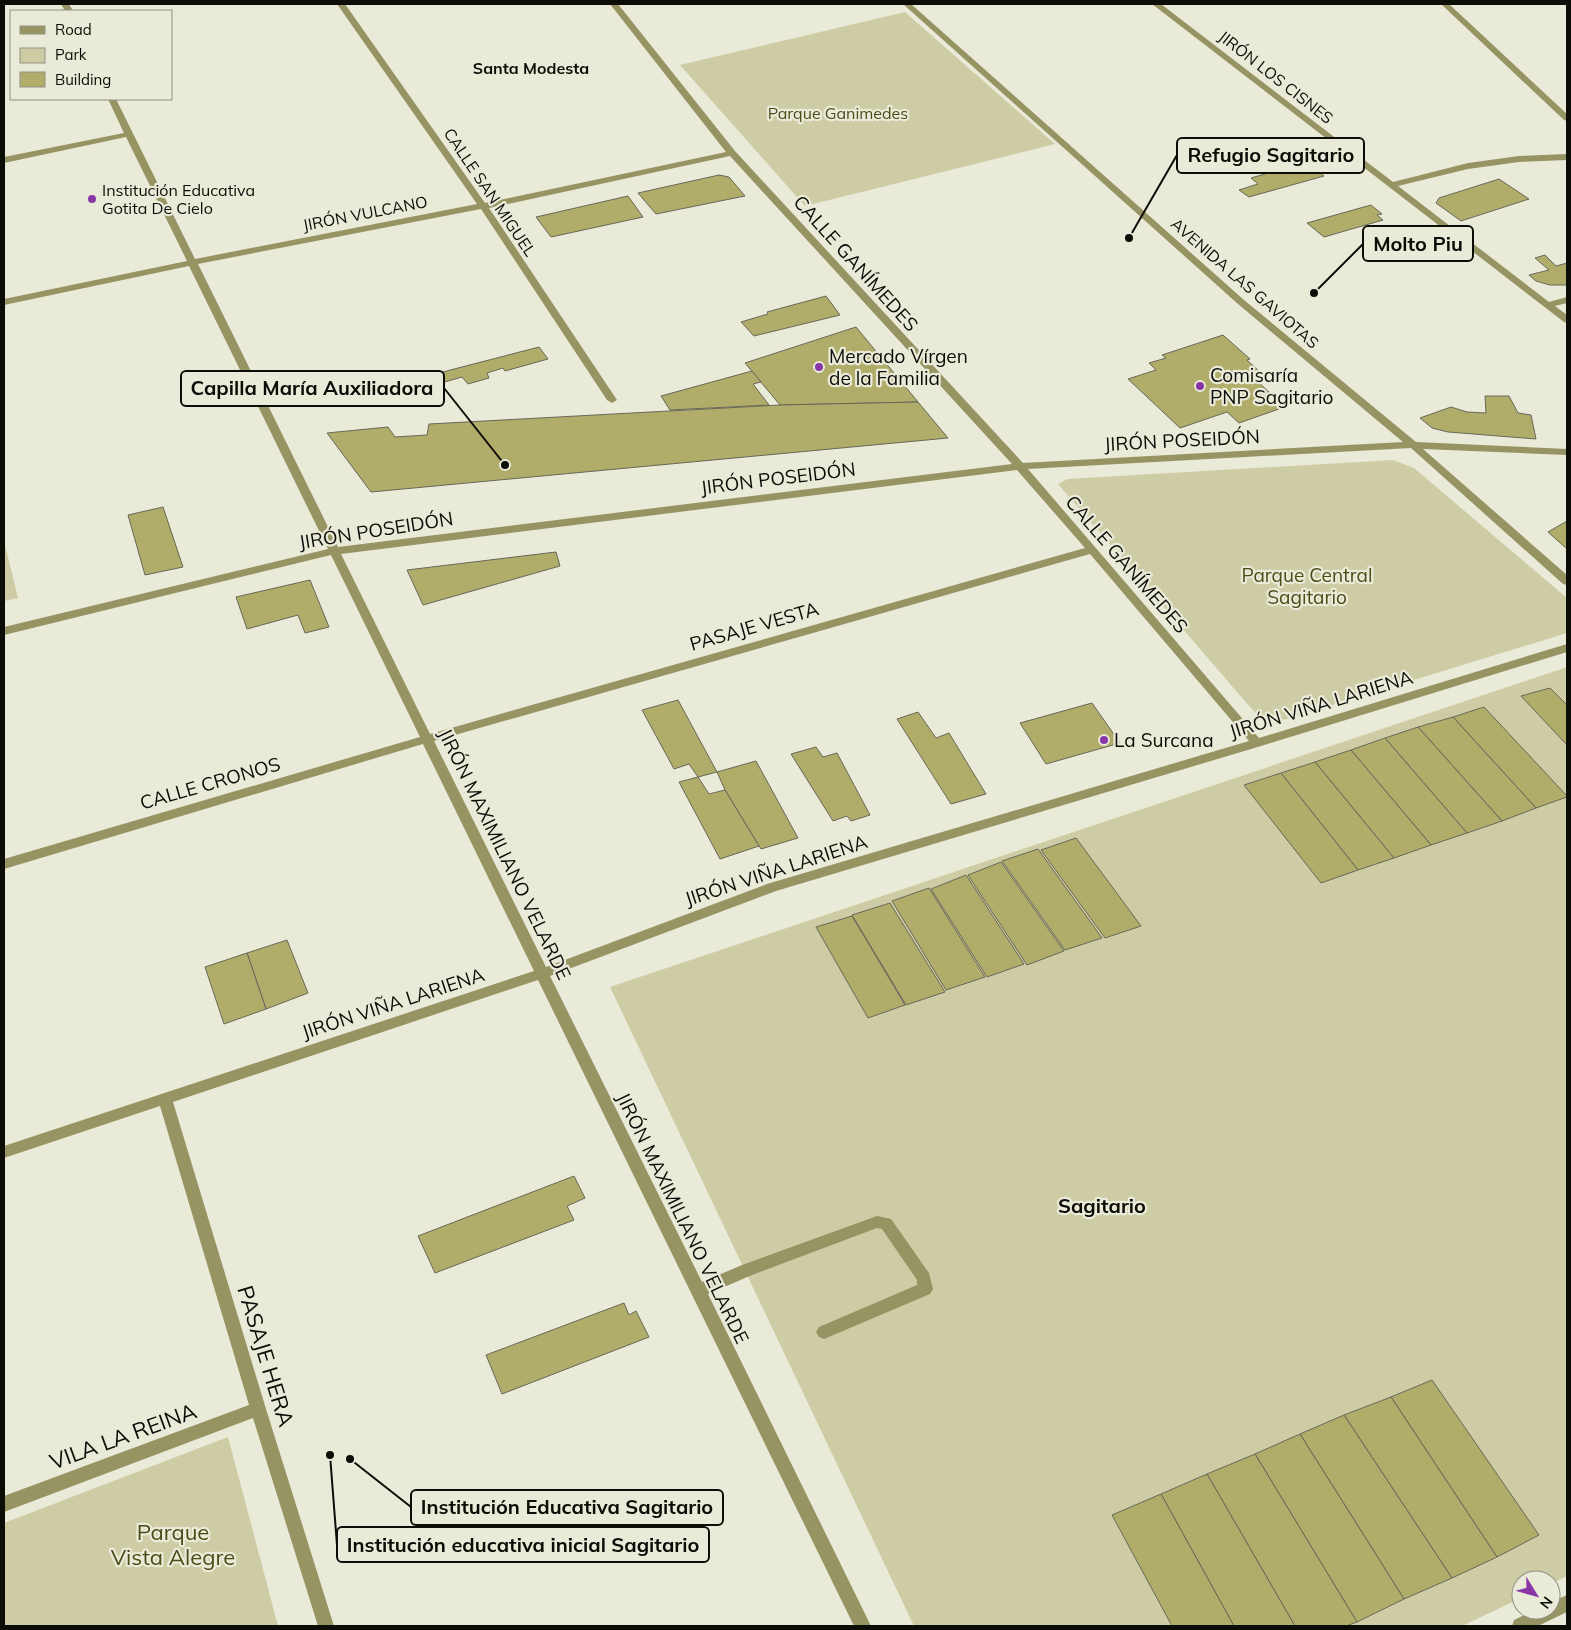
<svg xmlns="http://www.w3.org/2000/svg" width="1571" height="1630" font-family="Mulish,sans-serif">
	<rect width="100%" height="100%" fill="#eaead9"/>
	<g fill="#cdcca4">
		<polygon points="905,12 1055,144 805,206 680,65"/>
		<path d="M 1393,460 L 1414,468 L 1567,598 L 1567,633 L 1287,719 C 1268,722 1264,722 1250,707 L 1058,484 L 1068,479 Z"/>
		<polygon points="4,541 18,598 4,601"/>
		<polygon points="1567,667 1567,1576 1551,1584 1551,1580 1521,1580 1521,1598 1462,1626 914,1626 610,987"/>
		<polygon points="228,1437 278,1626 4,1626 4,1523"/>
	</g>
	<g fill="#b0ac69" stroke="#686859">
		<polygon points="1306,162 1324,176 1249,197 1239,190 1258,184 1251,178"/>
		<polygon points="719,175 729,177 745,196 656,214 638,193"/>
		<polygon points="1499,179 1529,199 1461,221 1436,203 1439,198"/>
		<polygon points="628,196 643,217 551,237 536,217"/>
		<polygon points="1371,205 1382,214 1377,215 1383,220 1324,237 1307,223"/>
		<polygon points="1545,255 1556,266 1567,263 1567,285 1550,285 1536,281 1529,275 1549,270 1535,258"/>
		<polygon points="826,296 840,315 754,336 741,322 768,314 767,312"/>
		<polygon points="856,327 918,402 780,405 745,363"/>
		<polygon points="1223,335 1250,359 1247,360 1264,376 1255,379 1271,394 1264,396 1279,409 1239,423 1227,412 1180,428 1128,379 1156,370 1149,363 1166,358 1162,355"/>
		<polygon points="539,347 548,359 505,371 503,368 487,373 489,378 468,384 462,377 441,383 435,374"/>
		<polygon points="752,371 761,382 753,384 769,405 670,410 661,396"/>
		<polygon points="1485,396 1509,396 1518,413 1531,415 1536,439 1448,432 1432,428 1420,418 1451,407 1467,412 1486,413"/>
		<polygon points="918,402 948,438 371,492 327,433 388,427 395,437 427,435 429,424 780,405"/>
		<polygon points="163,507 183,567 145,575 128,515"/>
		<polygon points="1567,521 1567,549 1548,532"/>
		<polygon points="556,552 560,566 423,605 407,570"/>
		<polygon points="310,580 329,627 305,633 298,615 247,629 236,597"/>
		<polygon points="1550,688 1567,705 1567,745 1521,696"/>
		<polygon points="678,700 717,772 698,777 689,764 674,769 642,710"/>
		<polygon points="1092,703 1120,743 1046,764 1020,723"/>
		<polygon points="1484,707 1567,796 1567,797 1536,808 1453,717"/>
		<polygon points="918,712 936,738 949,733 986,794 951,804 897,719"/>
		<polygon points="1453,717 1536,808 1502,821 1418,727"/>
		<polygon points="1418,727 1502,821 1467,833 1385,738"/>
		<polygon points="1385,738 1467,833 1431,845 1351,750"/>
		<polygon points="816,747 823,757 837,753 870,815 851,821 847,816 833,821 791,754"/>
		<polygon points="1351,750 1431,845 1394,858 1315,762"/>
		<polygon points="756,761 798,838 761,849 725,790 717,772"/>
		<polygon points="1315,762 1394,858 1358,870 1281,773"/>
		<polygon points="1281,773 1358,870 1321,883 1244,785"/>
		<polygon points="698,777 709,794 725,790 759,846 720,859 679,782"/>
		<polygon points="1076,838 1141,926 1105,938 1041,850"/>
		<polygon points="1038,849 1102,938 1065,950 1002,861"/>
		<polygon points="1001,862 1064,951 1027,965 968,875"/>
		<polygon points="966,875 1024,964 987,977 931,889"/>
		<polygon points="929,888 985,977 946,990 892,901"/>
		<polygon points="890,903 945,992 906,1005 852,915"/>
		<polygon points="852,916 905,1005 868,1018 816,927"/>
		<polygon points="287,940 308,993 266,1009 247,953"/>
		<polygon points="247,953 266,1009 224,1024 205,967"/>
		<polygon points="574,1176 585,1198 567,1206 574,1220 435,1273 418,1236"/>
		<polygon points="624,1303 629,1315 636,1311 649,1337 502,1394 486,1355"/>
		<polygon points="1432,1380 1539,1535 1497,1557 1391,1397"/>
		<polygon points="1391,1397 1497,1557 1452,1578 1344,1415"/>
		<polygon points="1344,1415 1452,1578 1404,1599 1300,1434"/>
		<polygon points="1300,1434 1404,1599 1357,1622 1255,1454"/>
		<polygon points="1255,1454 1357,1622 1346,1626 1295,1626 1207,1474"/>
		<polygon points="1207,1474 1295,1626 1234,1626 1161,1494"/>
		<polygon points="1161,1494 1234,1626 1172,1626 1112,1515"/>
	</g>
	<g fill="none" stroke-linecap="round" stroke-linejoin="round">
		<g fill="#979464" fill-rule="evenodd">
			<polygon points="61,4 69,4 73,11 65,11"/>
			<path d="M 337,4 L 345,4 L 485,203 L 726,152 L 610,4 L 618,4 L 735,151 L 1023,463 L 1403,442 L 1238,304 L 903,4 L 911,4 L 1244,300 L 1416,442 L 1567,449 L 1567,455 L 1423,449 L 1567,575 L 1567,585 L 1563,584 L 1411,448 L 1028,469 L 1259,738 L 1567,644 L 1567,652 L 1261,746 L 776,891 L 550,976 L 702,1282 L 742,1265 L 877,1216 L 891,1219 L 929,1273 L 933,1289 L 930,1294 L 824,1339 L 819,1337 L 816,1332 L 819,1327 L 917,1285 L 917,1280 L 882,1229 L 877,1228 L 752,1275 L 708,1294 L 871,1626 L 854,1626 L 538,980 L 173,1102 L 266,1409 L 334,1626 L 318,1626 L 253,1418 L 4,1512 L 4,1496 L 249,1405 L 160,1106 L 4,1158 L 4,1146 L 534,971 L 423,744 L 4,869 L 4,859 L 420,737 L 331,555 L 4,635 L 4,627 L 328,549 L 189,266 L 4,305 L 4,299 L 187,261 L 126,137 L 4,163 L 4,157 L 124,133 L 108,99 L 116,99 L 195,259 L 477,204 ZM 730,156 L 1012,464 L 338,547 L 198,264 L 481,209 L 607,400 L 612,403 L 617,400 L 489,208 ZM 1017,470 L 1085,548 L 430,734 L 341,554 ZM 1090,554 L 1249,741 L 767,884 L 546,967 L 434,741 Z"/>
			<polygon points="1152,4 1161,4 1393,182 1468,163 1519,156 1567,154 1567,160 1519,162 1468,169 1398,186 1549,302 1567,297 1567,303 1555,306 1567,315 1567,323 1564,322"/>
			<polygon points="1441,4 1449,4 1567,114 1567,121 1564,120"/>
			<polygon points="1567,1595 1567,1612 1538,1626 1512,1626 1514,1620 1535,1610 1551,1610 1551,1602"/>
		</g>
	</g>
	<g fill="#8937a6" stroke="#eaead9" stroke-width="2">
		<circle cx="92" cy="199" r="5"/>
		<circle cx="819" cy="367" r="5"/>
		<circle cx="1200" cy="386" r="5"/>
		<circle cx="1104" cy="740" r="5"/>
	</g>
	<g text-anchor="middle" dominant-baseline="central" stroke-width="4.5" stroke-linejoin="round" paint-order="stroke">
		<g font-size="16" font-weight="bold" fill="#0d0d08" stroke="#eaead9">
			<text x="531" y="68">Santa Modesta</text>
		</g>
		<g font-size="16" fill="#0d0d08" stroke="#eaead9">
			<text transform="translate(1276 77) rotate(38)">JIRÓN LOS CISNES</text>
			<text transform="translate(490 192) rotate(56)">CALLE SAN MIGUEL</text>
			<text transform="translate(365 213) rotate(-11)">JIRÓN VULCANO</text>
			<text transform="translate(1245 283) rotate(41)">AVENIDA LAS GAVIOTAS</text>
		</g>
		<g font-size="16" fill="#4e4b17" stroke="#eaead9">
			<text x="838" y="113">Parque Ganimedes</text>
		</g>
		<g font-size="16" fill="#0d0d08" stroke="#eaead9" text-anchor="start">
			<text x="102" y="190">Institución Educativa<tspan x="102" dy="18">Gotita De Cielo</tspan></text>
		</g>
		<g font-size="19" fill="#0d0d08" stroke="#eaead9">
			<text transform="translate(856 263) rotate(48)">CALLE GANÍMEDES</text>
			<text transform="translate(1182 440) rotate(-3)">JIRÓN POSEIDÓN</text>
			<text transform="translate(778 478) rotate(-7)">JIRÓN POSEIDÓN</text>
			<text transform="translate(376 530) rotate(-9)">JIRÓN POSEIDÓN</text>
			<text transform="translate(1127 564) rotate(49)">CALLE GANÍMEDES</text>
			<text transform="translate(754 626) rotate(-16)">PASAJE VESTA</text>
			<text transform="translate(1321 704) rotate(-17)">JIRÓN VIÑA LARIENA</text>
			<text transform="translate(210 783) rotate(-16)">CALLE CRONOS</text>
			<text transform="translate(505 854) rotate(64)">JIRÓN MAXIMILIANO VELARDE</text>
			<text transform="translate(776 870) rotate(-18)">JIRÓN VIÑA LARIENA</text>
			<text transform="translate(393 1003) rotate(-18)">JIRÓN VIÑA LARIENA</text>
			<text transform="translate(683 1218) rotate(64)">JIRÓN MAXIMILIANO VELARDE</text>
		</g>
		<g font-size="19" fill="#0d0d08" stroke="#eaead9" text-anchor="start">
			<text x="829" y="356">Mercado Vírgen<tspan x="829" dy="22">de la Familia</tspan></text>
			<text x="1210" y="375">Comisaría<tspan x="1210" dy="22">PNP Sagitario</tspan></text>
			<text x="1114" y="740">La Surcana</text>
		</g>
		<g font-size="19" fill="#4e4b17" stroke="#eaead9">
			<text x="1307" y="575">Parque Central<tspan x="1307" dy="22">Sagitario</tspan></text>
		</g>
		<g font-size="20" font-weight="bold" fill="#0d0d08" stroke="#eaead9">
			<text x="1102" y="1205">Sagitario</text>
		</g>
		<g font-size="22" fill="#0d0d08" stroke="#eaead9">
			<text transform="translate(266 1356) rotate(73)">PASAJE HERA</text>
			<text transform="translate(123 1436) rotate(-20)">VILA LA REINA</text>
		</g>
		<g font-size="22" fill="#4e4b17" stroke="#eaead9">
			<text x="173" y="1532">Parque<tspan x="173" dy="25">Vista Alegre</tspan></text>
		</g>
	</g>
	<path fill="none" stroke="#0d0d08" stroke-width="2" d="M1129 238L1177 155M1314 293L1363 244M505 465L444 388M350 1459L411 1507M330 1455L337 1545"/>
	<g fill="#0d0d08" stroke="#eaead9" stroke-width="2">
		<circle cx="1129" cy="238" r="5"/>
		<circle cx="1314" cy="293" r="5"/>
		<circle cx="505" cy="465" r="5"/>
		<circle cx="350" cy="1459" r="5"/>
		<circle cx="330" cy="1455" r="5"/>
	</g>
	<g fill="#eaead9" stroke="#0d0d08" stroke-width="2">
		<rect x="1177" y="138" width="187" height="35" rx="5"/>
		<rect x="1363" y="226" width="110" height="35" rx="5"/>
		<rect x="181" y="371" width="263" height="35" rx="5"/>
		<rect x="411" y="1490" width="312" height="35" rx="5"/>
		<rect x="337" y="1527" width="372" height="35" rx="5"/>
	</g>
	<g font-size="20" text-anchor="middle" font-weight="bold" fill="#0d0d08">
		<text x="1271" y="162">Refugio Sagitario</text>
		<text x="1418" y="251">Molto Piu</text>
		<text x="312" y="395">Capilla María Auxiliadora</text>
		<text x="567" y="1514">Institución Educativa Sagitario</text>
		<text x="523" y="1552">Institución educativa inicial Sagitario</text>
	</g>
	<rect width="1571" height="1630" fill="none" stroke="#0d0d08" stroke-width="10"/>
	<rect x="10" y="10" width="162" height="90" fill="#eaead9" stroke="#929285"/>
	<rect x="20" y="26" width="25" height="8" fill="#979464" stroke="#929285"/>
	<text x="55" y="35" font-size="15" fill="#0d0d08">Road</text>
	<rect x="20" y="48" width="25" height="15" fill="#cdcca4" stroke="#929285"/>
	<text x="55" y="60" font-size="15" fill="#0d0d08">Park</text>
	<rect x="20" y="72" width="25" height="15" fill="#b0ac69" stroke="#929285"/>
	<text x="55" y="85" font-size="15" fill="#0d0d08">Building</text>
	<g transform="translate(1536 1595) rotate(127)"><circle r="24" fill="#eaead9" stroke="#929285"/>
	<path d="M0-4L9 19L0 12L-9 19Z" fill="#8937a6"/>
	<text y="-8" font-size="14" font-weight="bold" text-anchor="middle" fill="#0d0d08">N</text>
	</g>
</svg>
